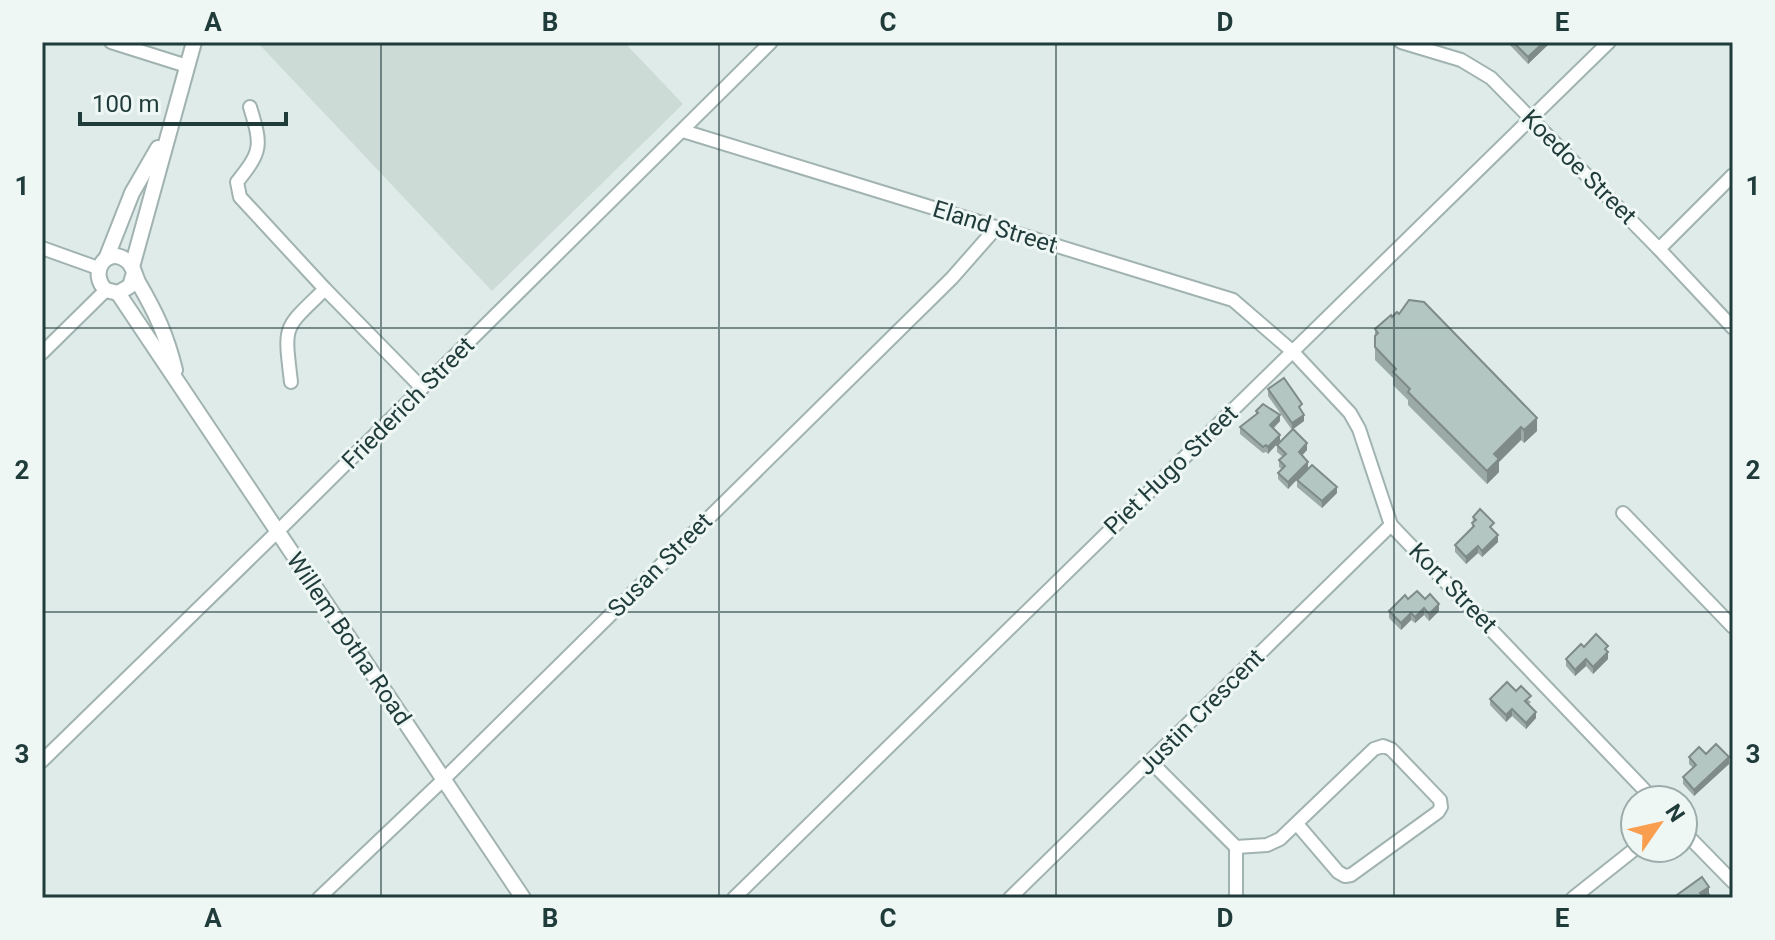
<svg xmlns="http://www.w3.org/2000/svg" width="1775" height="940" viewBox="0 0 1775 940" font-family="Roboto,sans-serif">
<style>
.built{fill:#cddbd7}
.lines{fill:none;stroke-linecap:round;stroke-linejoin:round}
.minor-casing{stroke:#a1b3b0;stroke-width:16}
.tertiary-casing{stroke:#a1b3b0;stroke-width:18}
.minor{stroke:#fff;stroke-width:12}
.tertiary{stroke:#fff;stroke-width:14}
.wall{fill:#9baaa7}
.shaded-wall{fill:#7e8b88}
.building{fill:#b4c6c2;stroke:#7e8b88;stroke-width:2}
.grid{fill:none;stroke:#1f3b3a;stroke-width:2;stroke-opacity:0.55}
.labels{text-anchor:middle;stroke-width:6;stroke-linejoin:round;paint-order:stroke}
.street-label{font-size:24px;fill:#1f3b3a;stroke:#eff7f5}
.neatline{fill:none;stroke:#1f3b3a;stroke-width:3}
.grid-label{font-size:26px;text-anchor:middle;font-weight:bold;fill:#1f3b3a}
</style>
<rect width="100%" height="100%" fill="#deebe8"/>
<polygon class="built" points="257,42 624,42 683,104 492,291"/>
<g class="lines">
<defs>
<g id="minor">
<polyline points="111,42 187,66"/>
<polyline points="1401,42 1461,60 1491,78 1659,249 1733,328"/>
<path d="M250,107C262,146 262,151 237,182L240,197L325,289L422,388"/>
<polyline points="683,131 1233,300 1292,351 1350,413 1359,429 1391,525 1654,800"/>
<polyline points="42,248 98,268"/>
<polyline points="1659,249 1733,175"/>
<polyline points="42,353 106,290"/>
<path d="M291,382C284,323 283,330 325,289"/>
<polyline points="1623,513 1733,627"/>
<polyline points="42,761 277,532 771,42"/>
<polyline points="1151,762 1236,847"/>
<polyline points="1683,831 1733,882"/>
<polyline points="1236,847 1267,845 1280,839 1374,749 1383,746 1391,749 1440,800 1441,807 1438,812 1351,875 1345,876 1338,872 1297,824"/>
<polyline points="1236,847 1236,898"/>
<polyline points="319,898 443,780 952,278 996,228"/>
<polyline points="734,898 1609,42"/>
<polyline points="1010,898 1391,525"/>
<polyline points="1573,898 1636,848"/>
</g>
<g id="tertiary">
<polyline points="106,259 132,193 158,148"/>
<polyline points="132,267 194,42"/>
<path d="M134,273L130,286L118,293L106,290C88,273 106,246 126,260C133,265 135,275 138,282C156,313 166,334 175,370"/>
<polyline points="118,293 523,898"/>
</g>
</defs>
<use href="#minor" class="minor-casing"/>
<use href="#tertiary" class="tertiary-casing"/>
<use href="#minor" class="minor"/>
<use href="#tertiary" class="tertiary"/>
</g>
<g class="wall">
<polygon points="1507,42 1551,42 1528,64"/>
<polygon points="1375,329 1537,431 1524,443 1521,440 1499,462 1499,472 1487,484 1408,405 1408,400 1393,385 1393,378 1375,360"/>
<polygon points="1268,389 1302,411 1304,421 1293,429 1307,450 1302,455 1308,468 1288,489 1278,479 1278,473 1282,469 1279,467 1279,460 1283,457 1277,452 1277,445 1292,430 1268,396"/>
<polygon points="1256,411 1280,421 1274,428 1268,454 1266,452 1263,453 1240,434 1240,427 1256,415"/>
<polygon points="1297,480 1337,493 1322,508 1297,487"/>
<polygon points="1473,517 1494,530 1493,530 1498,542 1482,557 1478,553 1466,564 1455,552 1455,545 1472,528"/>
<polygon points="1408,599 1425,599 1439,611 1429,621 1424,615 1415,623 1411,620 1401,630 1389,618 1389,611"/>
<polygon points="1584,647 1608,652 1608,659 1593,674 1586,666 1575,676 1566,666 1566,659"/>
<polygon points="1516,691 1531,702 1529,704 1536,718 1526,729 1512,716 1506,722 1490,705 1490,699"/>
<polygon points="1706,754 1729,764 1694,796 1683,784 1683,777 1693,768 1689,764 1689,757"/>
</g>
<g class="shaded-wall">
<polygon points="1544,42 1551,42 1528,64 1528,57"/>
<polygon points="1280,415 1280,421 1270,431 1270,425"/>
<polygon points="1304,415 1304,421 1292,430 1292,423"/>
<polygon points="1537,418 1537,431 1524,443 1524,430"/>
<polygon points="1521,427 1521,440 1499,462 1499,472 1487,484 1487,471 1494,454"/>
<polygon points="1280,435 1280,441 1268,454 1268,447"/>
<polygon points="1307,443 1307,450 1299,459 1299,452"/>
<polygon points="1308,462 1308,468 1288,489 1288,482"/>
<polygon points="1337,487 1337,493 1322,508 1322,501"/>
<polygon points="1498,535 1498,542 1482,557 1482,551"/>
<polygon points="1478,546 1478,553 1466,564 1466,557"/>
<polygon points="1439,604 1439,611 1429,621 1429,614"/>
<polygon points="1424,608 1424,615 1415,623 1415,617"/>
<polygon points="1411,613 1411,620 1401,630 1401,623"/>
<polygon points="1608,652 1608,659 1593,674 1593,667"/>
<polygon points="1586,659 1586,666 1575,676 1575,670"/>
<polygon points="1512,709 1512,716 1506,722 1506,715"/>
<polygon points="1536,712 1536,718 1526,729 1526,723"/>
<polygon points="1729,757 1729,764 1694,796 1694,790"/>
<polygon points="1709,887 1709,894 1702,898 1700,893"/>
</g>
<g class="building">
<polygon points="1513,42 1544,42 1528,57"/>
<polygon points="1409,300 1424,302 1537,418 1524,430 1521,427 1494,454 1499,459 1487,471 1408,392 1410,389 1393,372 1396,369 1375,347 1375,336 1378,333 1375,329 1391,315 1392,317 1397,312 1399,314"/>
<polygon points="1284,378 1302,404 1299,407 1304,415 1292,423 1268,389"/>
<polygon points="1263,404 1280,415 1270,425 1280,435 1268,447 1266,445 1263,447 1240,427 1258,413 1256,411"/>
<polygon points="1293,429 1307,443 1299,452 1308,462 1288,482 1278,473 1285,466 1279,460 1286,454 1277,445"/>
<polygon points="1312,465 1337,487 1322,501 1297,480"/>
<polygon points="1480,509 1494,523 1490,527 1498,535 1482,551 1478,546 1466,557 1455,545 1474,526 1472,523 1476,520 1473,517"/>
<polygon points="1417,591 1425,599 1430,594 1439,604 1429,614 1424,608 1415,617 1411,613 1401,623 1389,611 1405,595 1408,599"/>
<polygon points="1596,634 1608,646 1605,649 1608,652 1593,667 1586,659 1575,670 1566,659 1581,644 1584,647"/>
<polygon points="1507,682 1516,691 1521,686 1531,696 1525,701 1536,712 1526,723 1512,709 1506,715 1490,699"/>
<polygon points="1716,744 1729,757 1694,790 1683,777 1696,765 1689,757 1699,747 1706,754"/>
<polygon points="1702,877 1709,887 1700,893 1703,896 1708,893 1711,898 1679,898 1677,895"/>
</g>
<path class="grid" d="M381,42V898M719,42V898M1056,42V898M1394,42V898M42,328H1733M42,612H1733"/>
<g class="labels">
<g class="street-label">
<text transform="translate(1579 167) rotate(45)" y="8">Koedoe Street</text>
<text transform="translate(995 227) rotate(17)" y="8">Eland Street</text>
<text transform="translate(408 403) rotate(-45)" y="8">Friederich Street</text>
<text transform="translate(1171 470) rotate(-44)" y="8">Piet Hugo Street</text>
<text transform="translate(660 565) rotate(-45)" y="8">Susan Street</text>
<text transform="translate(1453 588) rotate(46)" y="8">Kort Street</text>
<text transform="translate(349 639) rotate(56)" y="8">Willem Botha Road</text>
<text transform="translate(1201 712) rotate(-45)" y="8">Justin Crescent</text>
</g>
</g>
<rect width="1775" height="940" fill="none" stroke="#eff7f5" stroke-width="88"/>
<g transform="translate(1659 824) rotate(56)"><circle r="38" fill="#eff7f5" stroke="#9cacaa" stroke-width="2"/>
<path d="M0-6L14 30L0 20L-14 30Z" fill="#f99d4e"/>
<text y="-12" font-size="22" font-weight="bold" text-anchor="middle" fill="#1f3b3a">N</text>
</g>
<path d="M80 112v12h206v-12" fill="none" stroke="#1f3b3a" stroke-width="4"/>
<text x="92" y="112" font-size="24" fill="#1f3b3a" stroke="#eff7f5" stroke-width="6" paint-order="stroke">100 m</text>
<rect x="44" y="44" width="1687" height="852" class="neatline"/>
<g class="grid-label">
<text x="213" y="31">A</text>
<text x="550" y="31">B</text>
<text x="888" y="31">C</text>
<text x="1225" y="31">D</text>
<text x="1562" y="31">E</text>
<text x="22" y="195">1</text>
<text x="1753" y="195">1</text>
<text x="22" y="479">2</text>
<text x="1753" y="479">2</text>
<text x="22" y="763">3</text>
<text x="1753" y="763">3</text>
<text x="213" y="927">A</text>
<text x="550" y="927">B</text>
<text x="888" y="927">C</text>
<text x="1225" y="927">D</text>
<text x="1562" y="927">E</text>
</g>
</svg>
